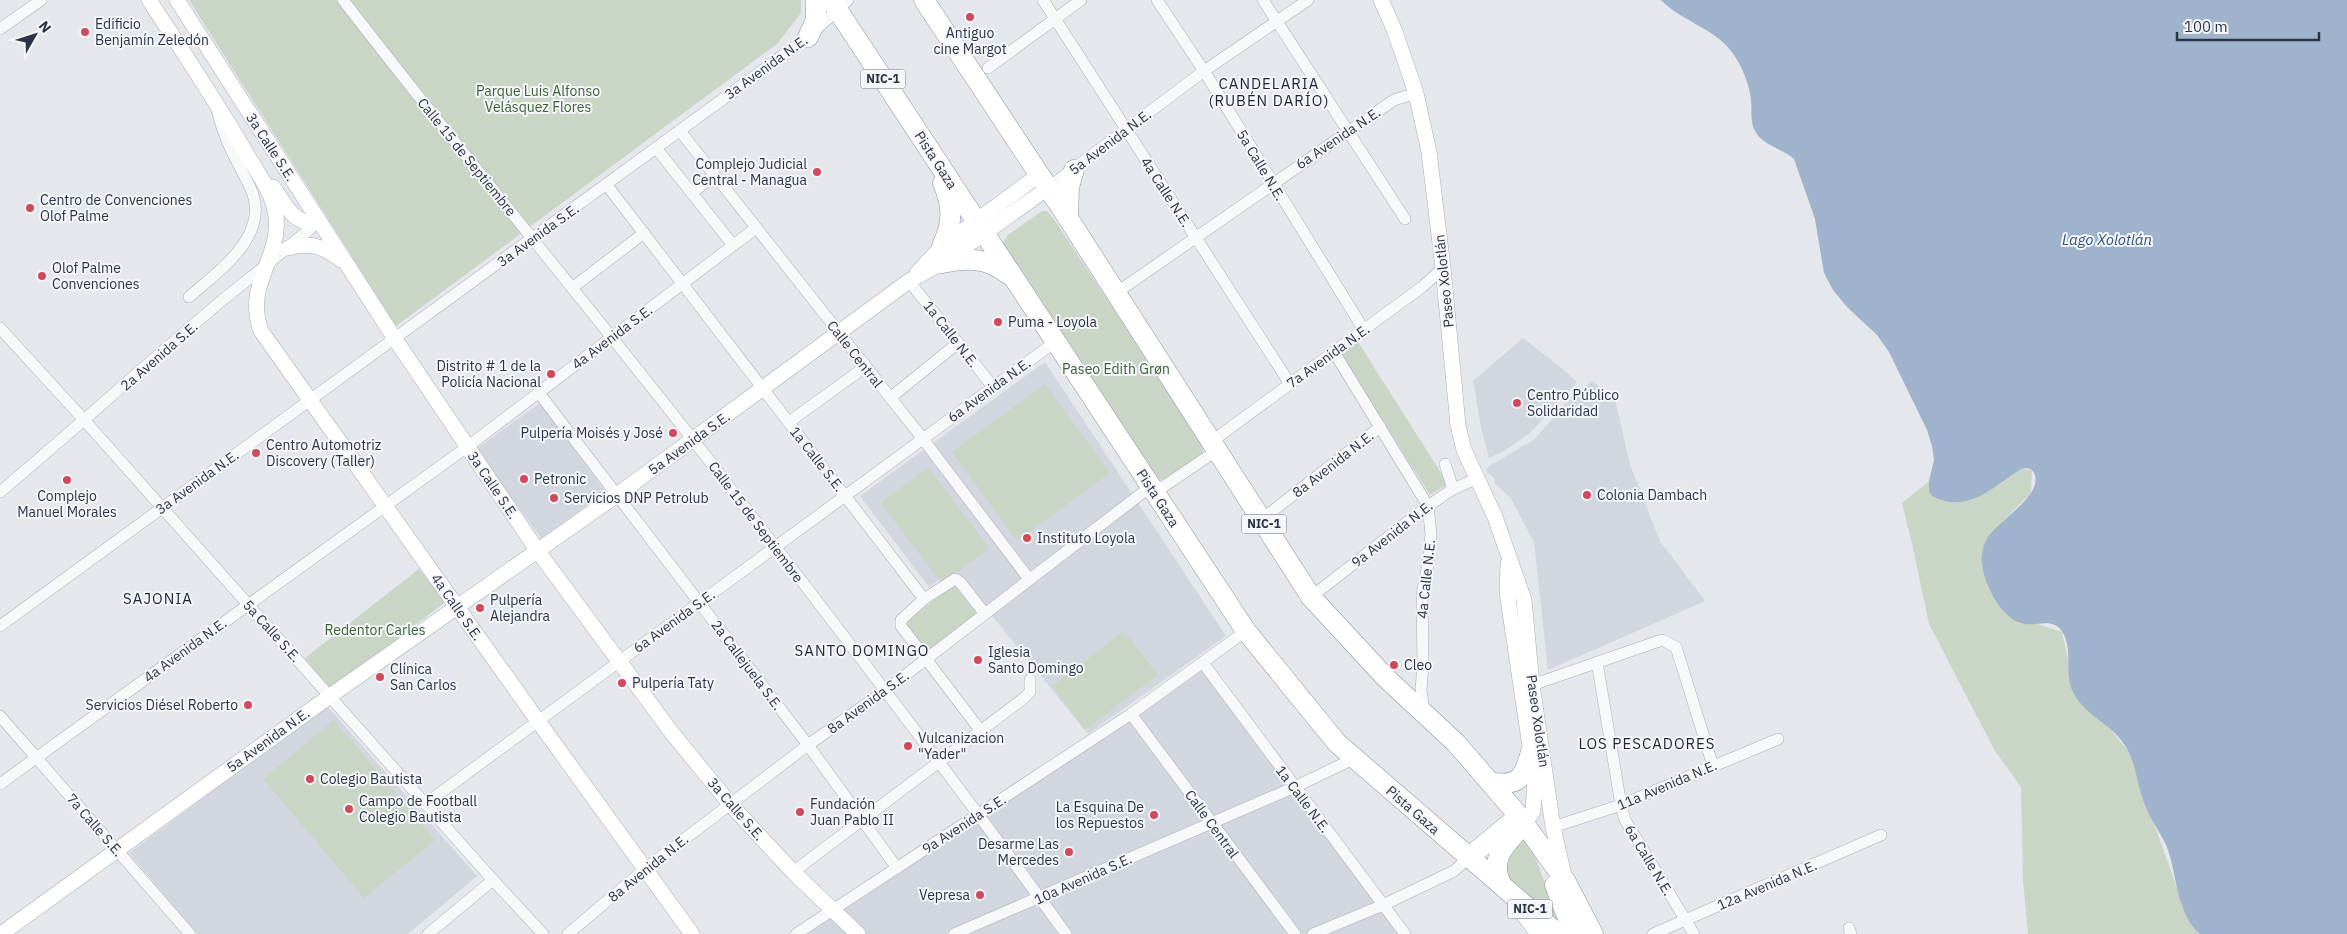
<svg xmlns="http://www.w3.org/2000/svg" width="2347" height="934" viewBox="0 0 2347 934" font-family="'IBM Plex Sans',sans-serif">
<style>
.built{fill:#d2d6de}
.green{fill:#c9d6c5}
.water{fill:#9fb4cc}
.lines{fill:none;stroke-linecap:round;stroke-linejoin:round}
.street-casing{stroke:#a9aeb7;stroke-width:12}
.secondary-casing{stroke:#a9aeb7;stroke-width:16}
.highway-casing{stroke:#8b94a3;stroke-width:21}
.street{stroke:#f7f8fa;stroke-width:11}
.secondary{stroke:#fff;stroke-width:15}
.highway{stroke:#fff;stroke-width:20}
.poi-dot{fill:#d1495b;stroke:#f4f6f9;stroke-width:2}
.labels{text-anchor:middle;stroke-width:4;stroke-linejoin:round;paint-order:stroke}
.shield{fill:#f4f6f9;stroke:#676e7b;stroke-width:1}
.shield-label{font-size:12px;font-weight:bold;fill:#2b3445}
.poi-label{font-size:14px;fill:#2b3445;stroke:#f4f6f9;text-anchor:start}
.street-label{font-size:14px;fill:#2b3445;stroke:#f4f6f9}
.park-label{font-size:14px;fill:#3f6138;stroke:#f4f6f9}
.neighbourhood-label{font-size:15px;letter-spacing:1px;fill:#1d2536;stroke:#f4f6f9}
.water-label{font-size:15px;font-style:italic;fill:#34527a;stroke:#f4f6f9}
</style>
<rect width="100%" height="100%" fill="#e4e7ec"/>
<g class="built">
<polygon points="1523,338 1564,370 1577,382 1530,433 1504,451 1489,458 1481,427 1473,381"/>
<polygon points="1045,362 1226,636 1088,734 954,569 929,587 860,496"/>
<polygon points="1592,381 1615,399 1630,465 1660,541 1705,601 1548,670 1534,542 1510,497 1495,484 1494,478 1486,471 1488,467 1535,439 1565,404"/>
<polygon points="540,403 606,492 541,538 476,449"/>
<polygon points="1203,663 1405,934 796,934"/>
<polygon points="327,706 477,876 408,934 198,934 129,853"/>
</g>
<g class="green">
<polygon points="189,0 801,0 801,13 777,44 396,326"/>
<polygon points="1042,211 1047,211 1053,218 1202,442 1203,454 1164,479 1159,480 1151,474 1002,245 1008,235"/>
<polygon points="1358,342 1448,484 1430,495 1340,353"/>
<polygon points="1045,384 1110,473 1017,541 952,452"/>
<polygon points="928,467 989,548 942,584 881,503"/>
<polygon points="2021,469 2032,470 2031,493 1999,525 2007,614 2062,632 2068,660 2107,725 2128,751 2177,888 2201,934 2028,934 2023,881 2021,787 1995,751 1929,624 1913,548 1902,503 1929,481 1932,496 1997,486"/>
<polygon points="419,569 445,602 331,691 305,658"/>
<polygon points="955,584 975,609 976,615 934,648 922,648 905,625 907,621"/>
<polygon points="1124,631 1158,675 1085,730 1052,686"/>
<polygon points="334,720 435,840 364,898 263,779"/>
<polygon points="1523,834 1528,838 1543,878 1570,932 1504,875 1508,865 1511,850"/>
</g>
<path class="water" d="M1661,0H2347V934H2200C2177,914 2177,877 2168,850C2163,836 2153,824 2147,810C2138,791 2137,768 2127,749C2115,725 2084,716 2073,692C2064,674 2073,650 2063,633C2054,617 2039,626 2025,624C2003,621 1987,589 1983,570C1980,558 1982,547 1988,537C1998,521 2045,494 2034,473C2031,467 2026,468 2021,469C1993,487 1967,515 1932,496L1929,491V481L1934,460L1932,446L1927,430L1889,352L1877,335L1847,307L1833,290L1824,273L1815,219L1794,159C1782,148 1763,146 1755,131C1750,122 1752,110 1751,101C1750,85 1741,64 1732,52C1714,28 1681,21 1661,0Z"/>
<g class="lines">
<defs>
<g id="street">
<path d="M343,0C458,149 578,293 694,441C820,604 945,767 1066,934"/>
<polyline points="1043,0 1290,384"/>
<polyline points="1157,0 1204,71 1364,330"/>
<polyline points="1263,0 1405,219"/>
<polyline points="0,29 41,0"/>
<polyline points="988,68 1081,0"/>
<polyline points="680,131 923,439 1029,579"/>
<polyline points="656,148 733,245"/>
<polyline points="606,184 924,599"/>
<polyline points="1048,188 1204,71 1308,0"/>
<polyline points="692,193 714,175"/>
<polyline points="909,281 993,387"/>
<polyline points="572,288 644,233"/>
<polyline points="1116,293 1394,100 1416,93"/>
<path d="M189,297C221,269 274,233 249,185C235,157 225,142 217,110"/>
<polyline points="0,328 85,421 493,880 543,934"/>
<polyline points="1334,352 1428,506 1431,534 1428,564 1422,595 1423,665 1421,690 1424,712"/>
<polyline points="539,393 808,745 897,868"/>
<polyline points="890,398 958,343"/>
<polyline points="789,422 865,367"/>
<polyline points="1211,442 1422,287 1443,268"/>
<polyline points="1445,464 1453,489"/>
<path d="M0,492C74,430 145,365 219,303C252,276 286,250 319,221"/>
<polyline points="1154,493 1216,451"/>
<polyline points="1261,520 1380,427"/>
<polyline points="1311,597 1428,506 1453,489 1478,478"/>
<polyline points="0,626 808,37 848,0"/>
<polyline points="1597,662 1621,805 1625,820 1694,934"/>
<polyline points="1203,663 1405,934"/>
<polyline points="1532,685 1662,640 1676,647 1713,766"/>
<polyline points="1131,714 1295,934"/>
<polyline points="0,716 190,934"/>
<polyline points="980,730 901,626 901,620 924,599 955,579 960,582 985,614"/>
<polyline points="0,784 467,447 756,228"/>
<polyline points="425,804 1055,342"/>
<polyline points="1553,827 1621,805 1778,739"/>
<polyline points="793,872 1024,698 1030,692 1030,680"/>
<polyline points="1849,928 1851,934"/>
<polyline points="428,934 493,880"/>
<polyline points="568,934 645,869 808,745 886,690 1150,487"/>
<polyline points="796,934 1131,714 1246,631"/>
<polyline points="954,934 1297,786 1353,759"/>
<polyline points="1313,934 1383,905 1454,871 1468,858"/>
<polyline points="1653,934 1881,835"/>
</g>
<g id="secondary">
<path d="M149,0C183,52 218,104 249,158C260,176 273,194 276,216C281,259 244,284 261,331L538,721L692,934"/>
<polyline points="177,0 395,339 537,550 672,733 730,804 793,872 858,934"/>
<polyline points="1381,0 1394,29 1416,93 1429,152 1443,268 1458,425 1464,450 1495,517 1524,600 1532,685 1553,827 1564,876"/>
<path d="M273,187C284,203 296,229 319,221"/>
<path d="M288,248C310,242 324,246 341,260"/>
<polyline points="917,273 942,246 1039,175"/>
<polyline points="1508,564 1507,592 1535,780 1533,811 1525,823"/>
<polyline points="1518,907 1538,934"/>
<polyline points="1,934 330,696 617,495 909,281 942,263 1048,188"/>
</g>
<g id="highway">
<polyline points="831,0 1246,631 1337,743 1558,934"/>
<polyline points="924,0 1068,218 1311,597 1386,678 1456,743 1519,816 1566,882 1593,934"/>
<polyline points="808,37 816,20 816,0"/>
<polyline points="1068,218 1069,187 1074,170"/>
<path d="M942,246C953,223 953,207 943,183"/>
<path d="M942,263C967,258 987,257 1008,274"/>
<path d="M1492,783C1520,786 1524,777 1531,752"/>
<polyline points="1468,858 1518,817"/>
<path d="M1501,884C1488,857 1508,842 1525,823"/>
<polyline points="1555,885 1574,934"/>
</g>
</defs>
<use href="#street" class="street-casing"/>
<use href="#secondary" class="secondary-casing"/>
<use href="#highway" class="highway-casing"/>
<use href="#street" class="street"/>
<use href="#secondary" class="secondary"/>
<use href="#highway" class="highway"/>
</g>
<g class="poi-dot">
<circle cx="970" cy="17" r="5"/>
<circle cx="85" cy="32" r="5"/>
<circle cx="817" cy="172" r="5"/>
<circle cx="30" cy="208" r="5"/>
<circle cx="42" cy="276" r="5"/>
<circle cx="998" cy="322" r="5"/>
<circle cx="551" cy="374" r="5"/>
<circle cx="1517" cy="403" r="5"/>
<circle cx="673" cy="433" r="5"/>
<circle cx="256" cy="453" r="5"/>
<circle cx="524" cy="479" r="5"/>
<circle cx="67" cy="480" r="5"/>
<circle cx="1587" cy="495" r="5"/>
<circle cx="554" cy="498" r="5"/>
<circle cx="1027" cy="538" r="5"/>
<circle cx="480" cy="608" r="5"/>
<circle cx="978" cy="660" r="5"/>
<circle cx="1394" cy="665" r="5"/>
<circle cx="380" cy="677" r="5"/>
<circle cx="622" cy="683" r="5"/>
<circle cx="248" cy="705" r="5"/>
<circle cx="908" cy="746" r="5"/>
<circle cx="310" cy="779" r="5"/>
<circle cx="349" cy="809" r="5"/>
<circle cx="800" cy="812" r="5"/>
<circle cx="1154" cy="815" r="5"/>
<circle cx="1069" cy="852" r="5"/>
<circle cx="980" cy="895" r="5"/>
</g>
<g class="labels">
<g class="shield">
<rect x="860.5" y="69.5" width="45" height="19" rx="4"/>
<rect x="1241.5" y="514.5" width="45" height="19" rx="4"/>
<rect x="1507.5" y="899.5" width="45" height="19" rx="4"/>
</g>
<g class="shield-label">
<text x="883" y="83">NIC-1</text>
<text x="1264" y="528">NIC-1</text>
<text x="1530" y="913">NIC-1</text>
</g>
<g class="poi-label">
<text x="95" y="29">Edificio<tspan x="95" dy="16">Benjamín Zeledón</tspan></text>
<text x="970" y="38" text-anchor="middle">Antiguo<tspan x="970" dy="16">cine Margot</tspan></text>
<text x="807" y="169" text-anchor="end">Complejo Judicial<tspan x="807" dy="16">Central - Managua</tspan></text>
<text x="40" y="205">Centro de Convenciones<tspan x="40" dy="16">Olof Palme</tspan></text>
<text x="52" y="273">Olof Palme<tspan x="52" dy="16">Convenciones</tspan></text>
<text x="1008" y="327">Puma - Loyola</text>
<text x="541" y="371" text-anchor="end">Distrito # 1 de la<tspan x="541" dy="16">Policía Nacional</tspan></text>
<text x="1527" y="400">Centro Público<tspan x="1527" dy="16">Solidaridad</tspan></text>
<text x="663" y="438" text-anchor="end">Pulpería Moisés y José</text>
<text x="266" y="450">Centro Automotriz<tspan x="266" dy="16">Discovery (Taller)</tspan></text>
<text x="534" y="484">Petronic</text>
<text x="1597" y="500">Colonia Dambach</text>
<text x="67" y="501" text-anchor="middle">Complejo<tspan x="67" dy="16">Manuel Morales</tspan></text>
<text x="564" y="503">Servicios DNP Petrolub</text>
<text x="1037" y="543">Instituto Loyola</text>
<text x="490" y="605">Pulpería<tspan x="490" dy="16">Alejandra</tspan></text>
<text x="988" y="657">Iglesia<tspan x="988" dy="16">Santo Domingo</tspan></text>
<text x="1404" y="670">Cleo</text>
<text x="390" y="674">Clínica<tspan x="390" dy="16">San Carlos</tspan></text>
<text x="632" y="688">Pulpería Taty</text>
<text x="238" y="710" text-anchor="end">Servicios Diésel Roberto</text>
<text x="918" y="743">Vulcanizacion<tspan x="918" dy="16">"Yader"</tspan></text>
<text x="320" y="784">Colegio Bautista</text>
<text x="359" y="806">Campo de Football<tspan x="359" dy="16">Colegio Bautista</tspan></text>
<text x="810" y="809">Fundación<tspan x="810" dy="16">Juan Pablo II</tspan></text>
<text x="1144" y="812" text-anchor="end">La Esquina De<tspan x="1144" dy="16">los Repuestos</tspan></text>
<text x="1059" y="849" text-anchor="end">Desarme Las<tspan x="1059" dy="16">Mercedes</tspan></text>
<text x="970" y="900" text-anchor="end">Vepresa</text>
</g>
<g class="street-label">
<text transform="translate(766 67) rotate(-36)" y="5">3a Avenida N.E.</text>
<text transform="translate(1338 138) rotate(-34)" y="5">6a Avenida N.E.</text>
<text transform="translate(1110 142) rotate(-37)" y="5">5a Avenida N.E.</text>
<text transform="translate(271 147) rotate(57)" y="5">3a Calle S.E.</text>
<text transform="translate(467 157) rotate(51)" y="5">Calle 15 de Septiembre</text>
<text transform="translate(936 160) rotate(57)" y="5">Pista Gaza</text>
<text transform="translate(1261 165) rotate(59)" y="5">5a Calle N.E.</text>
<text transform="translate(1166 192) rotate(57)" y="5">4a Calle N.E.</text>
<text transform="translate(538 235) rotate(-36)" y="5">3a Avenida S.E.</text>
<text transform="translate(1444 281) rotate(-96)" y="5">Paseo Xolotlán</text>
<text transform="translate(951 334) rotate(52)" y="5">1a Calle N.E.</text>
<text transform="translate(612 337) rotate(-37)" y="5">4a Avenida S.E.</text>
<text transform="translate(855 354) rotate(52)" y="5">Calle Central</text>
<text transform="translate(159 356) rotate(-41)" y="5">2a Avenida S.E.</text>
<text transform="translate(1328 356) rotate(-36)" y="5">7a Avenida N.E.</text>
<text transform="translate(989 390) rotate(-36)" y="5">6a Avenida N.E.</text>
<text transform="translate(689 443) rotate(-36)" y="5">5a Avenida S.E.</text>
<text transform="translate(817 459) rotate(52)" y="5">1a Calle S.E.</text>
<text transform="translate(1333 464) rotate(-38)" y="5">8a Avenida N.E.</text>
<text transform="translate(197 482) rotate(-36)" y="5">3a Avenida N.E.</text>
<text transform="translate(493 485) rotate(56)" y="5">3a Calle S.E.</text>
<text transform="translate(1158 498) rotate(57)" y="5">Pista Gaza</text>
<text transform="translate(756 522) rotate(53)" y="5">Calle 15 de Septiembre</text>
<text transform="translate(1392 534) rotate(-38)" y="5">9a Avenida N.E.</text>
<text transform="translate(1426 579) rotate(-84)" y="5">4a Calle N.E.</text>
<text transform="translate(457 607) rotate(55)" y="5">4a Calle S.E.</text>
<text transform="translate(674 621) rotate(-36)" y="5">6a Avenida S.E.</text>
<text transform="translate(272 631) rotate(48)" y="5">5a Calle S.E.</text>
<text transform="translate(185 650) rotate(-36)" y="5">4a Avenida N.E.</text>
<text transform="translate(747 665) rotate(53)" y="5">2a Callejuela S.E.</text>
<text transform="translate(868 702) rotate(-36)" y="5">8a Avenida S.E.</text>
<text transform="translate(1538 721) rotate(82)" y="5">Paseo Xolotlán</text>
<text transform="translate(268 740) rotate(-36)" y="5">5a Avenida N.E.</text>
<text transform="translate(1667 785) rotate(-23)" y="5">11a Avenida N.E.</text>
<text transform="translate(1303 799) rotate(53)" y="5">1a Calle N.E.</text>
<text transform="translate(736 809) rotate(49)" y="5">3a Calle S.E.</text>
<text transform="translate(1413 810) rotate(41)" y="5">Pista Gaza</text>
<text transform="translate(964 824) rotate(-33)" y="5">9a Avenida S.E.</text>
<text transform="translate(1212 824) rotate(54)" y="5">Calle Central</text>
<text transform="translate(95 825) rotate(49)" y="5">7a Calle S.E.</text>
<text transform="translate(1649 860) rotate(59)" y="5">6a Calle N.E.</text>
<text transform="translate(648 868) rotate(-39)" y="5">8a Avenida N.E.</text>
<text transform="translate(1083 879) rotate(-24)" y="5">10a Avenida S.E.</text>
<text transform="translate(1767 885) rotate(-23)" y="5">12a Avenida N.E.</text>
</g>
<g class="park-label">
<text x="538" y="96">Parque Luis Alfonso<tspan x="538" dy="16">Velásquez Flores</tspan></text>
<text x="1116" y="374">Paseo Edith Grøn</text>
<text x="375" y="635">Redentor Carles</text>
</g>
<g class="neighbourhood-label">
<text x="1269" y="89">CANDELARIA<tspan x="1269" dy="17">(RUBÉN DARÍO)</tspan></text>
<text x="158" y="604">SAJONIA</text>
<text x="862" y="656">SANTO DOMINGO</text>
<text x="1647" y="749">LOS PESCADORES</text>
</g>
<g class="water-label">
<text x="2107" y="245">Lago Xolotlán</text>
</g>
</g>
<g transform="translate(35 35) rotate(51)" stroke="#f4f6f9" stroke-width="4" paint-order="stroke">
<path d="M0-4L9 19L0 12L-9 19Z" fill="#2b3445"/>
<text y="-8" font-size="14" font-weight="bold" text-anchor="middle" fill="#2b3445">N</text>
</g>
<path d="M2177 32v8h142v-8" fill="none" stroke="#2b3445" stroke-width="2.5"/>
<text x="2184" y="32" font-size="15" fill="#2b3445" stroke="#f4f6f9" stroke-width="4" paint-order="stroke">100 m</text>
</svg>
